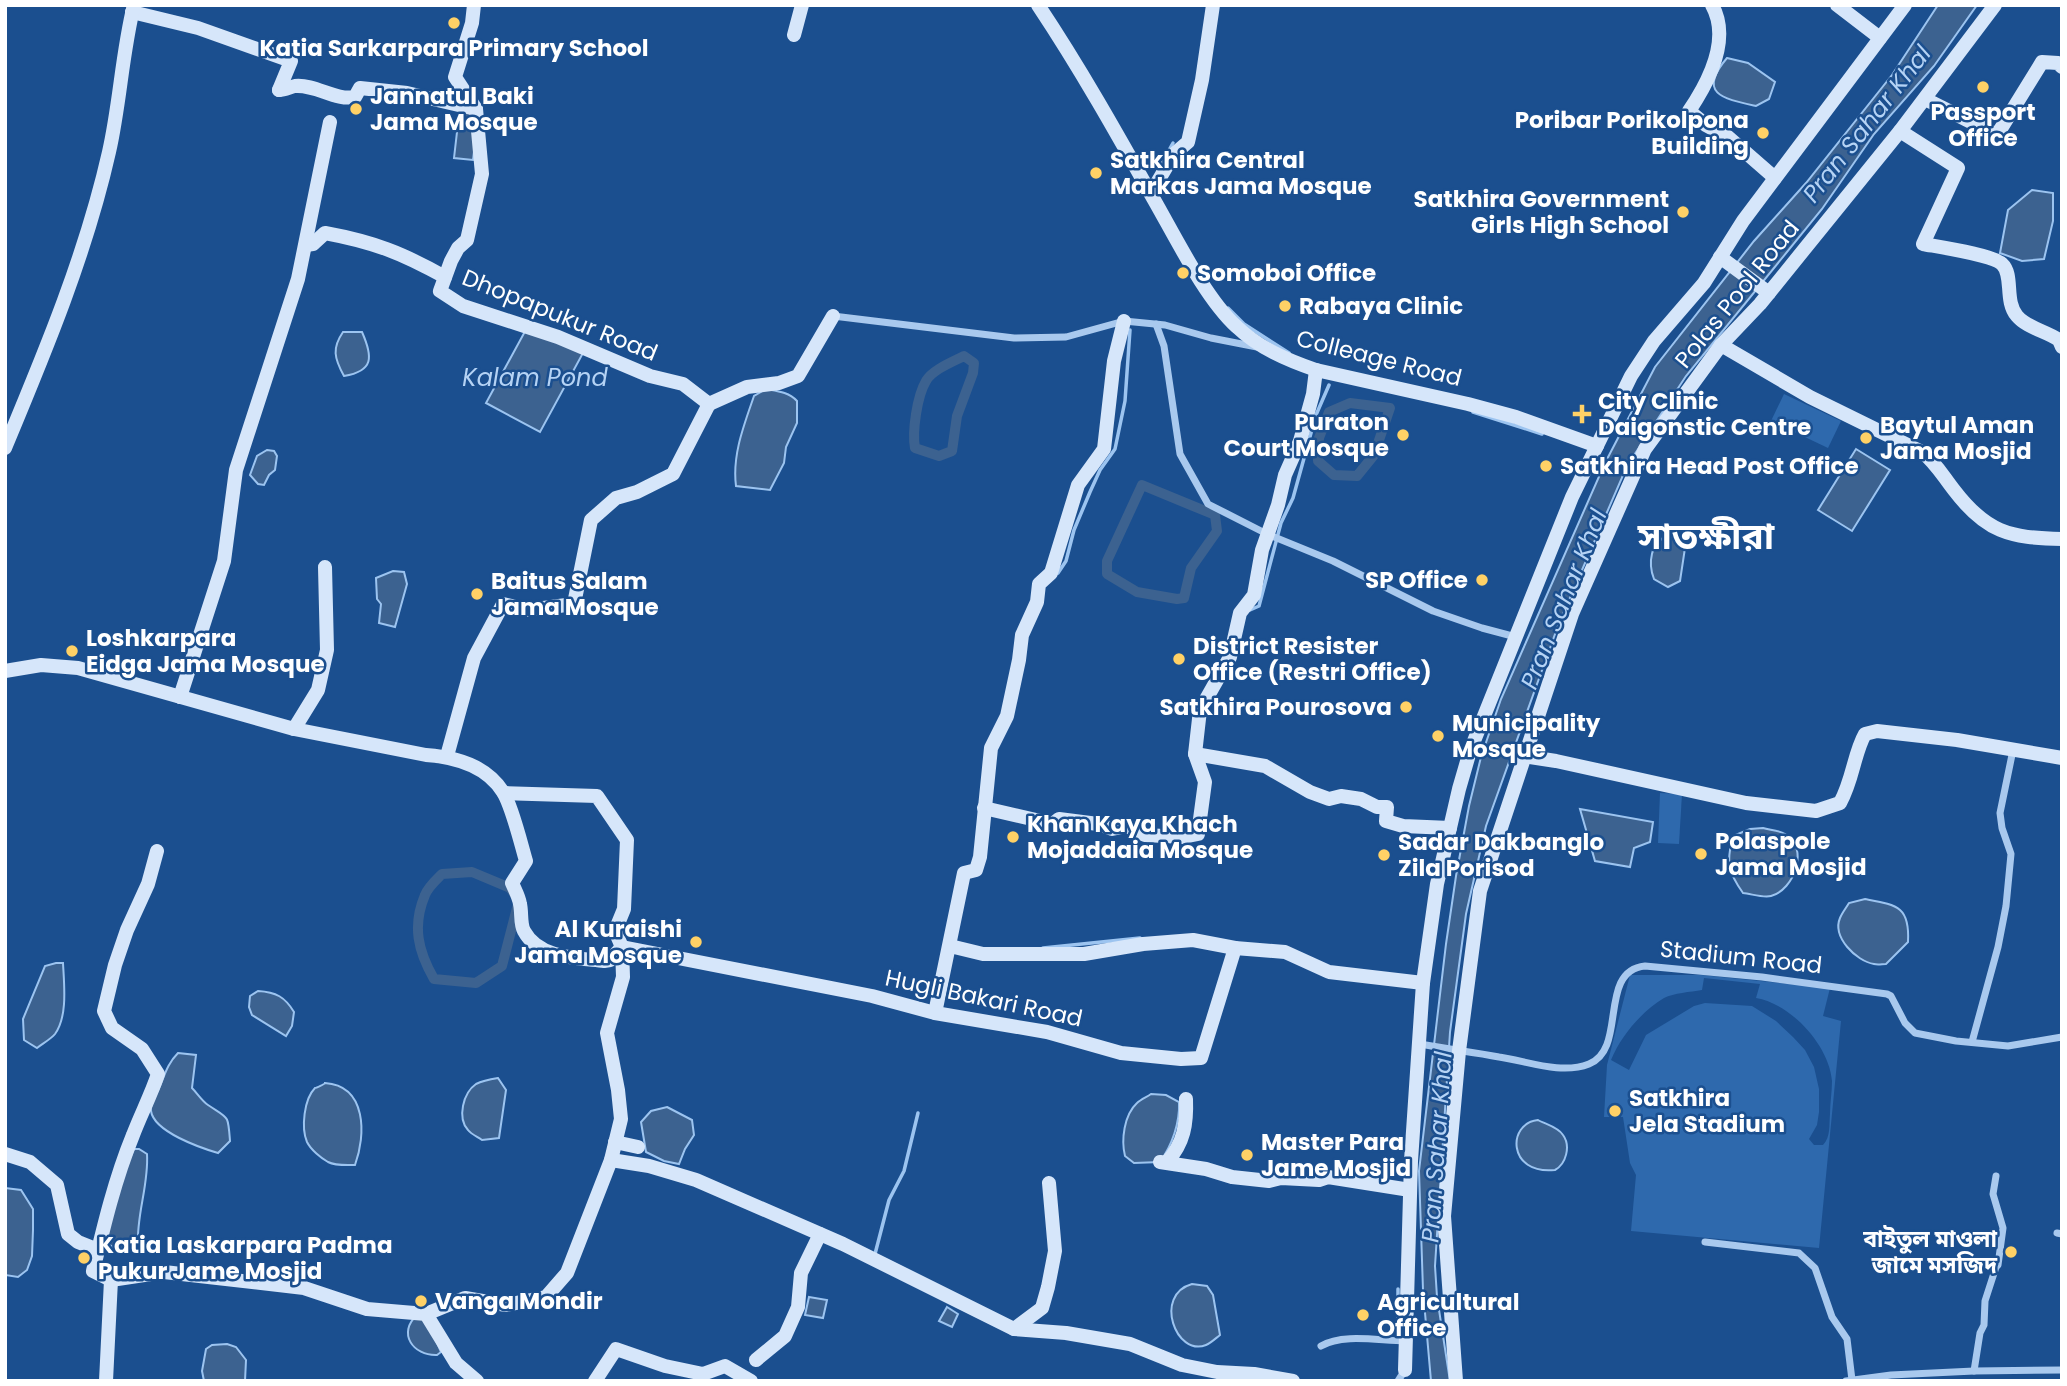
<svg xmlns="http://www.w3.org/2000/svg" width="2067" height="1386" viewBox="0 0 2067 1386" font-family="Poppins,'Noto Sans Bengali',sans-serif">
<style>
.green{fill:#2e69ad;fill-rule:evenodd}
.water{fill:#3c6290;stroke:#9cc4f0;stroke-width:2}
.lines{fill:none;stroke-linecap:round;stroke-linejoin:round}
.stream{stroke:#9cc4f0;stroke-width:3.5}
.canal{stroke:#3c6290;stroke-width:10}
.street{stroke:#a9c9ee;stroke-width:7}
.secondary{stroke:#d6e6fa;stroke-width:14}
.poi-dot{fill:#ffd166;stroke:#1b4f8f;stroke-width:2.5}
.labels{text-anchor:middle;stroke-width:5;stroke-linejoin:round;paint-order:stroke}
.poi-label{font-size:23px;font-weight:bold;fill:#fff;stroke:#1b4f8f;text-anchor:start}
.street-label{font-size:23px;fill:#fff;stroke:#1b4f8f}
.water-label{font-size:24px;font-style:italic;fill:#b5d3f5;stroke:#1b4f8f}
.town-label{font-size:37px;font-weight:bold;fill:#fff;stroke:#1b4f8f}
</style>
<rect width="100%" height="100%" fill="#1b4f8f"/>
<g class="green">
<polygon points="1784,394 1841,421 1828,448 1771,421"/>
<polygon points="1660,793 1682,794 1679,844 1658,843"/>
<path d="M1630,975H1701L1830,988L1823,1016L1841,1021L1819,1248L1631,1231L1636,1175L1630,1163L1623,1117H1604L1607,1065ZM1704,978L1760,984L1756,998C1791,1004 1829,1045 1832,1081C1832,1092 1830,1103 1830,1114C1829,1124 1831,1137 1823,1145H1814L1809,1139L1817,1125L1819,1112V1089L1814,1067L1805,1050L1793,1037L1776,1021L1752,1006L1705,1003L1694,1006L1646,1035L1629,1070L1611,1060C1621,1036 1641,1012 1664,998C1674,993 1690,992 1702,990Z"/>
</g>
<g class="water">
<polygon points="1938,5 1977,5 1934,66 1874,134 1822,209 1686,376 1627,466 1559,623 1486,826 1466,914 1450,1032 1435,1266 1437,1297 1450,1381 1431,1381 1423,1290 1419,1171 1446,944 1456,876 1469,806 1481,757 1501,699 1605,463 1655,367 1754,241 1806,183 1892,75"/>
<path d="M1727,58L1748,63L1775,82L1769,99L1756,106C1724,99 1696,94 1727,58Z"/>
<polygon points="460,106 479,109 473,160 454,158"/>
<polygon points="2032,190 2053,193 2053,221 2044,259 2022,261 2000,253 2008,210"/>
<polygon points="529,324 583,353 540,432 486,403"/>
<path d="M343,332H362C373,357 374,371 344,376C334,358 332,348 343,332Z"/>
<path d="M766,389C777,391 789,392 797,401V423L786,447L784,463L770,490L736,486C732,455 744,425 754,396Z"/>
<polygon points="1856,449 1890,470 1852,531 1818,510"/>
<polygon points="267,450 274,451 277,456 275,470 269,475 264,485 258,484 250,475 257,456"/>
<path d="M1668,536L1683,540L1685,548L1680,581L1668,587L1654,579C1648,564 1650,541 1668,536Z"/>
<polygon points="393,571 404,572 407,584 395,627 379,623 381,604 377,599 376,578"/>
<polygon points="1580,809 1653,822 1650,842 1634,848 1630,867 1595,861"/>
<path d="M1763,828C1769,830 1779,830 1785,834C1810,848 1794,890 1771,896C1763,898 1752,894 1743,893C1728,872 1726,862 1733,836L1750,829Z"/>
<path d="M1865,899C1897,905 1910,906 1908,942L1886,964C1882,964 1878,965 1874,964C1856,961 1832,937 1840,918C1842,913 1846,908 1849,903Z"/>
<path d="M56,963H63C64,984 68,1016 55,1034C51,1039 42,1044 37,1048L24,1040L23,1019L45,966Z"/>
<path d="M258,991C276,992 285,997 294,1012L292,1026L286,1036L252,1015L249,1007L250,996Z"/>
<path d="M178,1053L196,1055L192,1088C197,1093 202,1101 208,1105C229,1119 228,1114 230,1141L218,1153C201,1148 154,1132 151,1111C150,1101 157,1095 160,1086C165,1074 168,1063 178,1053Z"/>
<path d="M498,1078L506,1090L499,1138L482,1140C478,1137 471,1134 468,1130C457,1118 463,1093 476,1084C482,1081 492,1079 498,1078Z"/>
<path d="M325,1083C367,1086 366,1135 355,1165C346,1165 336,1166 328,1162C321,1158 311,1150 307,1142C301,1128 304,1099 315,1088C316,1088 325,1084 325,1083Z"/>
<path d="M1151,1094L1166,1095L1179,1102C1180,1123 1172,1145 1160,1162L1134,1163L1125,1156C1121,1140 1124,1115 1137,1103C1141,1099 1147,1097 1151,1094Z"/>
<polygon points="667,1107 692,1120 694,1135 685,1149 679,1164 664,1161 646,1152 641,1122 651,1111"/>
<path d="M1538,1120C1545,1124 1558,1127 1563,1135C1571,1146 1566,1164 1555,1170C1507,1175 1507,1123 1538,1120Z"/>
<path d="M134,1149H139L147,1154C149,1185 136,1215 138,1246C130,1248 113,1252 107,1242C97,1225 126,1168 134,1149Z"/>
<polygon points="5,1188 21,1190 33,1209 33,1230 32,1256 27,1270 18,1277 5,1275"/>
<path d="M1192,1284L1207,1286L1213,1295L1220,1335C1216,1338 1211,1343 1206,1345C1176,1357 1153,1295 1192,1284Z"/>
<polygon points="809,1297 827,1300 823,1318 805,1315"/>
<polygon points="947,1307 958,1314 952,1327 939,1321"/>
<path d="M425,1314L441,1352L437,1355C413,1356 397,1333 417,1315Z"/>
<polygon points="227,1344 236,1347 246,1360 245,1381 204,1381 202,1371 206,1349 212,1345"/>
</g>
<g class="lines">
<g class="stream">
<polyline points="1168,152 1173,143"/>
<polyline points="1228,308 1244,324 1289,353"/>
<polyline points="1473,412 1542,434"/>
<polyline points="1058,573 1066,561 1074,530 1090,492 1100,470 1115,449 1125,401 1130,330"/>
<polyline points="1250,610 1259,606 1281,523 1293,498 1316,415 1329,385"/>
<polyline points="1043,948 1140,938"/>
<polyline points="875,1254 889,1200 904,1171 918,1113"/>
<polyline points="1398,1295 1398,1334 1398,1289"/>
</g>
<g class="canal">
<path d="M964,356L974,363L973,373L957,416L952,451L939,456L915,448C912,432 917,396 926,381C932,370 952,362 964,356Z"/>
<polygon points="1350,403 1390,408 1374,455 1357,476 1334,475 1318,461 1319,438 1329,412"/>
<polygon points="1142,485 1215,515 1217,531 1191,568 1184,598 1177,599 1137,592 1107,574 1107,561"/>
<path d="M472,872L510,888L519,900L502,966L476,983L434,979C418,951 412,926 425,895C428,887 436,880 442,874Z"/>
</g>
<g class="street">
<polyline points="833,316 1014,338 1066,337 1124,321 1165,325 1211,338 1257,347"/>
<polyline points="1156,324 1164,346 1180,454 1208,504 1267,534 1333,561 1433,611 1482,628 1516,637"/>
<polyline points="1972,1042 1998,947 2006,906 2011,854 2002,828 2000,813 2013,750"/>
<path d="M1420,1044C1446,1049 1473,1052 1499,1057C1527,1061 1561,1075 1589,1064C1628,1049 1597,971 1645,966L1762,977L1887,994L1891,996L1905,1023L1915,1033L1956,1041L2008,1046L2062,1037"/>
<polyline points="2057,1233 2062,1234"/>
<polyline points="1705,1242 1799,1253 1815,1268 1832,1317 1847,1339 1852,1380"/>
<path d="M1321,1346C1343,1333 1380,1341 1405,1341"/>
<polyline points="1974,1371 1980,1333 1984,1325 1985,1301 1996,1267 1998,1265 2003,1228 1993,1194 1996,1176"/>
<polyline points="1398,1381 1405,1370"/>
<polyline points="1846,1381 1891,1375 1974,1371 2062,1370"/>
</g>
<g class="secondary">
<polyline points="474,5 472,23 455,77 476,109 482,174 467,240 458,248 451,261 440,291 463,306 558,337 650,376 683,384 709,404 747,387 779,383 798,376 833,316"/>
<path d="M1038,5C1080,68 1116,132 1153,198C1175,236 1205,298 1237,327C1259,348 1287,360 1316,370L1468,404L1516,417L1597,446"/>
<path d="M1712,5C1731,39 1708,83 1689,111L1706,125L1728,137L1775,178"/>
<polyline points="1837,5 1880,38"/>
<polyline points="132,12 198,28 291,61 279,90"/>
<polyline points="794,35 802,5"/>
<path d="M279,90C285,90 290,87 295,86C316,84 335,101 355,97L360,88L407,93L476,109"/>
<polyline points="1925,99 1997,135 2042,62 2058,63 2062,67"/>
<path d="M1900,131L1958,168L1923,244C1939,247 1993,255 2002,264C2014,275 2004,301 2017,316C2027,328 2046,331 2059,340L2062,347"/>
<polyline points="1151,193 1174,154 1188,142 1202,80 1213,5"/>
<path d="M306,245L313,244L325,233C374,242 402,253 445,277"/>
<polyline points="1720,257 1769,293"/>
<path d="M1721,345L1810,397L1922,452C1936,463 1943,476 1954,490C1986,532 2009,538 2062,539"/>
<path d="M5,448C45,352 86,254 109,152C120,104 122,53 134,5"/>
<path d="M5,671L41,665L78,668L294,729L426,755C456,757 486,765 503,792C512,806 521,844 526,861L512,883C515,890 519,897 520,904C522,912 520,924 524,931C539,959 578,958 604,961L610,960L622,947"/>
<polyline points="180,697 224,561 236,470 298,279 330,122"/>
<polyline points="294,729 318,690 327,650 325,567"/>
<polyline points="1195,754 1265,766 1310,792 1329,799 1341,796 1361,799 1377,807 1387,807 1386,821 1403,826 1450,828"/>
<polyline points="447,756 474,658 503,604 528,610 574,604 591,520 616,498 637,492 673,474 709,404"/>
<path d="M1523,756L1556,761L1746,803L1816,811L1840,803C1853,780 1854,753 1865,734L1877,731L1957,740L2062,758"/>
<polyline points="984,808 1049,823 1054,823 1059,819 1098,824 1112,829 1127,826 1145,835 1183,837 1198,834 1205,782 1195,754 1200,710 1230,657 1240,613 1254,595 1262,550 1278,505 1285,475 1300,441 1313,394 1316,370"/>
<path d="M157,851L148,884L127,930L115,965L104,1011L112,1028L142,1049L158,1074C151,1095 141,1114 133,1135C115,1179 104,1225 93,1271L111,1280L164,1272L304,1288L367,1309L426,1314L456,1363L477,1381"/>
<polyline points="950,946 983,954 1084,954 1143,944 1193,940 1235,948"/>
<polyline points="622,947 872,996 935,1013 1047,1032 1121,1053 1181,1059 1201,1058 1235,948 1285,952 1329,972 1423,983"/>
<polyline points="935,1013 964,873 976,870 980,857 991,748 1007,716 1019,660 1022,635 1037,602 1039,584 1051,573 1078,485 1104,449 1114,361 1124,321"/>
<polyline points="615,1142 638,1147"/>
<polyline points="5,1154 30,1162 57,1185 68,1234 78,1242 98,1250"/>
<polyline points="611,1160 649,1166 696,1180 843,1244 1014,1329 1066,1333 1130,1344 1182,1365 1217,1372 1254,1374 1293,1381"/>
<polyline points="1160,1162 1206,1169 1232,1177 1269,1181 1281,1178 1319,1180 1328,1177 1410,1190"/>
<path d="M1167,1162C1184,1143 1187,1124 1186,1099"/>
<polyline points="426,1314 465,1298 506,1305 546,1297 567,1273 611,1160 621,1119 618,1090 607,1033 623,977 622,947 615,931 624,909 627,840 597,796 504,793"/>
<polyline points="1014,1329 1042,1308 1048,1287 1055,1251 1049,1183"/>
<polyline points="756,1360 785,1336 798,1307 801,1273 820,1234"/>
<polyline points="1405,1370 1411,1161 1423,983 1437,884 1459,789 1470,751 1572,497 1631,376 1654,341 1704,283 1743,221 1905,5"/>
<polyline points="106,1381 111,1280"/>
<polyline points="595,1381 616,1349 665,1366 703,1374 725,1366 751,1381"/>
<polyline points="1456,1381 1444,1216 1459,1051 1480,891 1572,614 1645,449 1721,345 1760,304 1900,131 1995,5"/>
</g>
</g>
<g class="poi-dot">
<circle cx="454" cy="23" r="7"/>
<circle cx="1983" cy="87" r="7"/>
<circle cx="356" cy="109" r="7"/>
<circle cx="1763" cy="133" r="7"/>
<circle cx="1096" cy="173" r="7"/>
<circle cx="1683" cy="212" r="7"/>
<circle cx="1183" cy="273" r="7"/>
<circle cx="1285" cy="306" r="7"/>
<path d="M1578.5 403.5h7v7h7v7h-7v7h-7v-7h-7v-7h7z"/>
<circle cx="1403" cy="435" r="7"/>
<circle cx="1866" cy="438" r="7"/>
<circle cx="1546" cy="466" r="7"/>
<circle cx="1482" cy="580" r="7"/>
<circle cx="477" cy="594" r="7"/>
<circle cx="72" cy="651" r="7"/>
<circle cx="1179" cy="659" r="7"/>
<circle cx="1406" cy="707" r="7"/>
<circle cx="1438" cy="736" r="7"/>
<circle cx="1013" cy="837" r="7"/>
<circle cx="1701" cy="854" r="7"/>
<circle cx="1384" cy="855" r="7"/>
<circle cx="696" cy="942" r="7"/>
<circle cx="1615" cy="1111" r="7"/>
<circle cx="1247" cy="1155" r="7"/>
<circle cx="2011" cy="1252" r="7"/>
<circle cx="84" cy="1258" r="7"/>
<circle cx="421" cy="1301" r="7"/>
<circle cx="1363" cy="1315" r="7"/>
</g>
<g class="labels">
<g class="poi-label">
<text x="454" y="56" text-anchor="middle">Katia Sarkarpara Primary School</text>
<text x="370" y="104">Jannatul Baki<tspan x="370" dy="26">Jama Mosque</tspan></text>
<text x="1983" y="120" text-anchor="middle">Passport<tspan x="1983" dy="26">Office</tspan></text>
<text x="1749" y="128" text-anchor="end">Poribar Porikolpona<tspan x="1749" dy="26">Building</tspan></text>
<text x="1110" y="168">Satkhira Central<tspan x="1110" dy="26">Markas Jama Mosque</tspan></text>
<text x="1669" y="207" text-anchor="end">Satkhira Government<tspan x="1669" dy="26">Girls High School</tspan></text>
<text x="1197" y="281">Somoboi Office</text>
<text x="1299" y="314">Rabaya Clinic</text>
<text x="1598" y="409">City Clinic<tspan x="1598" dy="26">Daigonstic Centre</tspan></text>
<text x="1389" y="430" text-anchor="end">Puraton<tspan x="1389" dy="26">Court Mosque</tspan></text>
<text x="1880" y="433">Baytul Aman<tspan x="1880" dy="26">Jama Mosjid</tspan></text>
<text x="1560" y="474">Satkhira Head Post Office</text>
<text x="1468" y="588" text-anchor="end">SP Office</text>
<text x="491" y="589">Baitus Salam<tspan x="491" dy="26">Jama Mosque</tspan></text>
<text x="86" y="646">Loshkarpara<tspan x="86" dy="26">Eidga Jama Mosque</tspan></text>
<text x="1193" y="654">District Resister<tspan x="1193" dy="26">Office (Restri Office)</tspan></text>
<text x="1392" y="715" text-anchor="end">Satkhira Pourosova</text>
<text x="1452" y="731">Municipality<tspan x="1452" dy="26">Mosque</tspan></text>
<text x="1027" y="832">Khan Kaya Khach<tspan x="1027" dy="26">Mojaddaia Mosque</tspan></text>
<text x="1715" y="849">Polaspole<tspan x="1715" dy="26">Jama Mosjid</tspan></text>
<text x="1398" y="850">Sadar Dakbanglo<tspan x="1398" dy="26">Zila Porisod</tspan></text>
<text x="682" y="937" text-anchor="end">Al Kuraishi<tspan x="682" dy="26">Jama Mosque</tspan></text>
<text x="1629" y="1106">Satkhira<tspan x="1629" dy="26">Jela Stadium</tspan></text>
<text x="1261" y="1150">Master Para<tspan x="1261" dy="26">Jame Mosjid</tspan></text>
<text x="1997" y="1247" text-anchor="end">বাইতুল মাওলা<tspan x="1997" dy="26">জামে মসজিদ</tspan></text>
<text x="98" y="1253">Katia Laskarpara Padma<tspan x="98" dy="26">Pukur Jame Mosjid</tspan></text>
<text x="435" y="1309">Vanga Mondir</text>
<text x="1377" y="1310">Agricultural<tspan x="1377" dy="26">Office</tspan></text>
</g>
<g class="street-label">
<text transform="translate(1737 294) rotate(-51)" y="8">Polas Pool Road</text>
<text transform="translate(560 315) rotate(22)" y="8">Dhopapukur Road</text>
<text transform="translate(1379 358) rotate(14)" y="8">Colleage Road</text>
<text transform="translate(1741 957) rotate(6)" y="8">Stadium Road</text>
<text transform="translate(984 998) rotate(12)" y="8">Hugli Bakari Road</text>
</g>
<g class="water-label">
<text transform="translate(1867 124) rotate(-52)" y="8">Pran Sahar Khal</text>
<text x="535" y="386">Kalam Pond</text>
<text transform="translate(1564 599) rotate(-68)" y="8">Pran Sahar Khal</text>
<text transform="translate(1437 1147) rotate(-86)" y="8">Pran Sahar Khal</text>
</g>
<g class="town-label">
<text x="1706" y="549">সাতক্ষীরা</text>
</g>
</g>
<rect width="2067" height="1386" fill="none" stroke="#ffffff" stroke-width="14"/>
</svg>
